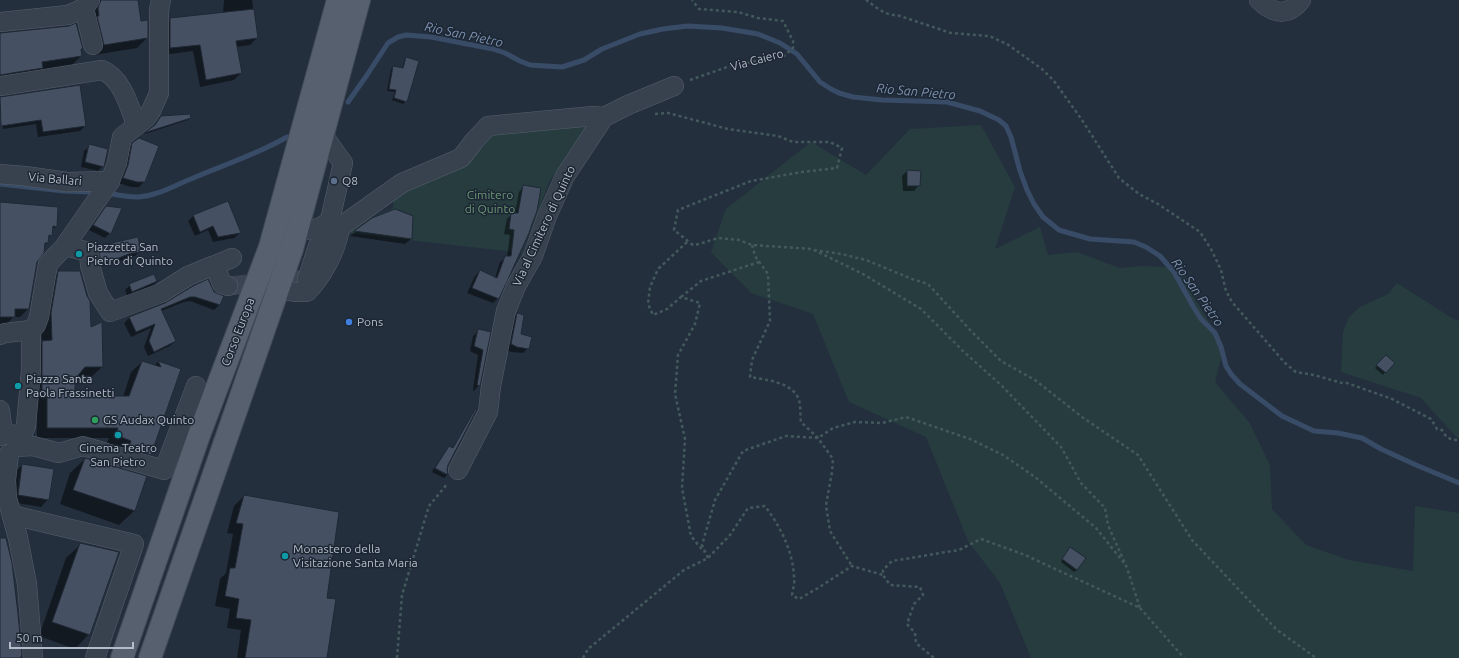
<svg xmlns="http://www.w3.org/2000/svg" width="1459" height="658" viewBox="0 0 1459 658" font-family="Ubuntu,sans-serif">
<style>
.green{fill:#263c3f}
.shadow{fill:#0007}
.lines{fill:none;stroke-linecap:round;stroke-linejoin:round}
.stream{stroke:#394c67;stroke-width:5}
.building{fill:#455162;stroke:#1f2835}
.minor-tunnel{stroke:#3a4453;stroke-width:19;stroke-dasharray:19 10;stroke-linecap:butt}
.minor-casing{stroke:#565f6c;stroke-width:20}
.major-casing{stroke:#414a57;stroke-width:24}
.path{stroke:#44595c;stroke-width:2.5;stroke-dasharray:3 3;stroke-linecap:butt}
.minor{stroke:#38414e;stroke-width:19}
.major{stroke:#56606e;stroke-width:22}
.service-dot{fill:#5c6f8a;stroke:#1d2633;stroke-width:1.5}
.culture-dot{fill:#0f9aa8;stroke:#1d2633;stroke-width:1.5}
.shop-dot{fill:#3f7fe0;stroke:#1d2633;stroke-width:1.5}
.leisure-dot{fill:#2e9e5b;stroke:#1d2633;stroke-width:1.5}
.labels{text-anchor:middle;stroke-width:3;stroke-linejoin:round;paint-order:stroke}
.street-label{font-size:12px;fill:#b4bcc9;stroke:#1d2633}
.poi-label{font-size:12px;fill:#b4bcc9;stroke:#1d2633;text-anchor:start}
.park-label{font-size:12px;fill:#6b9a76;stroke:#1d2633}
.water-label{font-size:13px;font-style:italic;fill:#7c92b1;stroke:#1d2633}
</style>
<rect width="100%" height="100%" fill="#242f3e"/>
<g class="green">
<polygon points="587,125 588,129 550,180 522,253 348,233 354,225 393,208 395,191 486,135"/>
<polygon points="981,125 1015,187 995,249 1040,227 1048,255 1077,252 1120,268 1142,266 1183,268 1195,299 1224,347 1215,382 1249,422 1270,465 1272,509 1306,545 1349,560 1413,571 1415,506 1459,513 1459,658 1031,658 1000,583 968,541 926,437 849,402 813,314 751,293 711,252 726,209 811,142 866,175 910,129"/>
<polygon points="1397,283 1452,318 1459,321 1459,440 1421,398 1341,372 1343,332 1349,317 1360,307 1388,294"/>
</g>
<g class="shadow">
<polygon points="94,0 137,0 140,22 147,38 137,48 94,55 88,27"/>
<polygon points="224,0 252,0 257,38 250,45 236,47 241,73 234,80 200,87 193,51 163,55 163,26 170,19 223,13"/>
<polygon points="0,34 82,49 80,50 81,56 71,66 0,84"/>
<polygon points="407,58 406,101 403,104 392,100 395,92 387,91 391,69 393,67 402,69 404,61"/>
<polygon points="0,98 2,98 85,126 80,131 38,137 36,124 3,129 0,110"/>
<polygon points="161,117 190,118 188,120 145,134 153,127"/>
<polygon points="133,144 144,182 139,187 131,187 118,183 127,149"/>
<polygon points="90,146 103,166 98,171 81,167 84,151"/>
<polygon points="907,171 920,172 919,185 914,191 903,191 902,176"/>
<polygon points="524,186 540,189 498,298 493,303 467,293 475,276 480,271 495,278 500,262 507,257 510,235 504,234 507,219 512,214 515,214 519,192"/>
<polygon points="0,202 4,202 4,204 56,226 52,230 51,235 47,239 47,243 44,246 36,262 28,309 20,317 13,317 6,325 0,325"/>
<polygon points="106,207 110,233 105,238 89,230"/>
<polygon points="193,216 240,233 234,238 213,242 208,230 195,236 188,221"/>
<polygon points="372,219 411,239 405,244 350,236"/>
<polygon points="99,247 140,251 135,256 100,267 93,252"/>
<polygon points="58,272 90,329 102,367 91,377 75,377 74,379 74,397 123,397 131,372 142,362 154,366 158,362 180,370 150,454 140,465 106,446 109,438 37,438 37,401 32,352 42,343 41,324 48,283"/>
<polygon points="154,275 157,282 150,288 127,296 125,290 130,285"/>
<polygon points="194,287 223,297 219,305 214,310 190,301 184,302 161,311 175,341 170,346 148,356 144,347 151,328 131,337 124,323 129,318 165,304"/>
<polygon points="517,314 520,334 528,348 523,353 511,352 506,350 512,320"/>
<polygon points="478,331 489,333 479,385 474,391 473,390 478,355 470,351 473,336"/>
<polygon points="1386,356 1385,372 1383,375 1375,368"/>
<polygon points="475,411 447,465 446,470 447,475 444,478 432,472 434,468 444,474 444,472 435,467 446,451 449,447 452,449"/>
<polygon points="85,459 134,511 119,525 60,504 70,473"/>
<polygon points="22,465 48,499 41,507 11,502 15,472"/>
<polygon points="244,496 326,599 326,658 237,658 241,630 227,628 230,609 215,606 220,579 226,573 233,534 227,533 234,506"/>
<polygon points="81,544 89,634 75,649 39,636 66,558"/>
<polygon points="1068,550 1077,570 1074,572 1061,562"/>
</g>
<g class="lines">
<g class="stream">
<polyline points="348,102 367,75 388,43 398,37 406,35 431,37 493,49 505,53 520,61 530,65 562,67 584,60 602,49 640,34 663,29 688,26 722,28 758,34 780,43 797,54 820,82 831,89 839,93 853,97 882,100 947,102 980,111 999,120 1006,126 1011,137 1020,171 1027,190 1034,204 1043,217 1059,230 1090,239 1134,242 1146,247 1160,256 1174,272 1194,308 1201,319 1215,333 1221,347 1226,366 1231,374 1240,384 1282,416 1314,431 1338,433 1362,438 1381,449 1416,465 1459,483"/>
<polyline points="0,184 64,191 92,192"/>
<path d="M107,193C117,195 128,197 138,197C157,196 173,186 191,179C223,165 256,155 287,137"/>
</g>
</g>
<g class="building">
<polygon points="101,0 138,0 141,21 148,20 148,38 104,45 97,16 99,16 98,8"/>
<polygon points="254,9 258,38 236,41 242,73 206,80 200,45 170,48 170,18"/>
<polygon points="76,23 83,49 81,49 82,56 42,62 43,68 0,75 0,33 69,26"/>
<polygon points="406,57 419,61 407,102 394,98 396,90 389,89 393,66 403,68"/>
<polygon points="80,85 86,126 43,132 41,120 1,126 0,97"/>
<polygon points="190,114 191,118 144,133 155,125 161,116"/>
<polygon points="139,138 159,146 145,182 137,182 123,178 128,165 132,143"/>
<polygon points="89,144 108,149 104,167 85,162"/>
<polygon points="907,170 921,171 920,186 907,186"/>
<polygon points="523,185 541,188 537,211 532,224 529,233 499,299 472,288 480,270 497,278 505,256 511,256 514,230 509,229 511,213 518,213"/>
<polygon points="228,201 241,233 218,237 213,226 200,232 193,215"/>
<polygon points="0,202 58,207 57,227 53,226 52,236 49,235 48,243 45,243 44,253 37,262 29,309 15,309 15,317 0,317"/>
<polygon points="106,206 122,208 111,234 93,225"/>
<polygon points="395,209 413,216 412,239 354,231 372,218"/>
<polygon points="138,237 141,252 129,254 106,263 101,262 98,246"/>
<polygon points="58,271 80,271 87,296 90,301 91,327 102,322 103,367 85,367 75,379 75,396 129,396 142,361 161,367 158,361 181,369 151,455 128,448 131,441 116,435 118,428 47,428 47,391 42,391 42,341 52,340 51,313"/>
<polygon points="154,274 157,281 160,280 132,292 129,284"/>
<polygon points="208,279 214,292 224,296 220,305 195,297 190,297 161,309 176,341 154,352 149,341 155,324 136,332 129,317 165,303 193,286"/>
<polygon points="517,313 524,315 521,334 532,337 529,349 517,347 511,344"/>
<polygon points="478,329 491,332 480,386 477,385 483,350 474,346"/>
<polygon points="1386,355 1395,363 1386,373 1376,365"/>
<polygon points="476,408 477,409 448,465 447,470 448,475 435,468 449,446 453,448"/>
<polygon points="85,458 147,476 135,511 73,490"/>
<polygon points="22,464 54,469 49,500 18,495"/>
<polygon points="244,495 339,512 327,598 336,599 327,658 245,658 251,620 236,618 239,599 225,596 230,568 235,568 243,524 236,523"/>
<polygon points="0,538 6,538 12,563 18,614 22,655 20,658 0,658"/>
<polygon points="80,543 119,552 90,635 52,622"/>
<polygon points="1070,547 1086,558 1077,570 1062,559"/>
</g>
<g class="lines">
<polyline class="minor-tunnel" points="228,286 307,279"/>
<defs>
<g id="minor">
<path d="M1259,0C1273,14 1288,17 1301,0"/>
<polyline points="84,8 93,45"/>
<polyline points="0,22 68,15 84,8 90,0"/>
<path d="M0,86L102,70C122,78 129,106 136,124"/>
<polyline points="0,174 25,176 67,182 110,181"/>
<polyline points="297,231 320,228 330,220 343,163 323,135"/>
<polyline points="65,246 89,252 90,265 98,293 110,312 161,293 188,276 212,266 216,269 222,284 228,286"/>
<polyline points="213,266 232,258"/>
<polyline points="307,279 308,277 318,246 322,242 340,227 402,183 461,158 475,140 488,126 593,116 604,117"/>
<path d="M278,289L295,292H307C323,276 337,249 340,227"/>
<polyline points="0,335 5,333 31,330"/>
<polyline points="0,410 3,435"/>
<path d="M0,436C7,432 14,436 22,435L26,426L31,370V330L36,325L39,317L48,264L65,246L110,181L117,163L122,137L146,118L151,111L159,93V10L161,0"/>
<polyline points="16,447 33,446 59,453 83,446 164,470 196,386"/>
<polyline points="9,454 6,480 7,498 18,538 27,584 33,658"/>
<polyline points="458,470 488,412 491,386 506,311 516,286 533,256 547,216 565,176 604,117 628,105 674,86"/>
<polyline points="12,515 134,544 95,658"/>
</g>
<g id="major">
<polyline points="122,658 199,435 270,247 338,0"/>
<polyline points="150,658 292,249 359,0"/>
</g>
</defs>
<use href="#minor" class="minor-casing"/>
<use href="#major" class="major-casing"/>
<g class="path">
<path d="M866,0C875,6 885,16 897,15L951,33L989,36L1007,44L1042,69L1054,81L1082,120L1119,178L1139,194L1158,204L1200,232L1211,249L1221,270L1226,291L1232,302L1285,363L1296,372L1314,375L1342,383H1347L1392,399L1431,419L1437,429L1442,430C1446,438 1450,440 1459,440"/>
<polyline points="690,80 730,66 784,56 793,48 793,41 783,21 758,18 738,12 699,9 692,0"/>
<polyline points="655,114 668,113 728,129 778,136 793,142 830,142 842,148 837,168 802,172 751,181 678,210 674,230 693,245 699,244 718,238 739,240 752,245 812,249 863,274 921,309 964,352 1002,386 1061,447 1081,483 1105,508 1108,525 1127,568 1140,608 1025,555 981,539 959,550 892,561 883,570 883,575 890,585 920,587 923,595 914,604 907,624 915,633 916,643 934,658"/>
<polyline points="687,242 658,269 650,287 648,304 653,315 667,309 681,297 700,303 695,324 678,355 675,394 685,439 682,488 691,536 704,552"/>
<path d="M752,245L755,256L768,274L770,321L752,360L750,377C766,380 793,382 799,400C801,407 800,416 801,422L818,438L833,459L832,472L826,505L830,531L852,566"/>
<polyline points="814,250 841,254 866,260 912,279 928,284 972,332 1001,361 1035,380 1082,417 1138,455 1192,540 1276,629 1316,658"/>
<polyline points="681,297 701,281 759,262"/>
<polyline points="708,558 702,545 715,500 743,451 786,436 818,438 833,428 855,422 882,423 906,417 970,439 1003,455 1035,477 1096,528 1124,563"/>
<polyline points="1140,608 1184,658"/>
<polyline points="397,658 402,595 429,506 448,483"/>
<path d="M583,658L588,649L684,570L708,558L730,535L748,508L765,506C780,526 793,551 794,577C795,583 793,589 792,595L799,599L818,588L852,566L883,575"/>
</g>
<use href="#minor" class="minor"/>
<use href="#major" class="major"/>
</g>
<circle class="service-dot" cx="334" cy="181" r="4"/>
<g class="culture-dot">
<circle cx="79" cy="254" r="4"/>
<circle cx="18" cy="386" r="4"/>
<circle cx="118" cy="435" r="4"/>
<circle cx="285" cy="556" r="4"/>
</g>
<circle class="shop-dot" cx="349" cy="322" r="4"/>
<circle class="leisure-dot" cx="95" cy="420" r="4"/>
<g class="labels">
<g class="street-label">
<text transform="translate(757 60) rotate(-15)" y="4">Via Caiero</text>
<text transform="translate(55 179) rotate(5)" y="4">Via Ballari</text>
<text transform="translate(544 226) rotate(-65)" y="4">Via al Cimitero di Quinto</text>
<text transform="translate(238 332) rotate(-69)" y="4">Corso Europa</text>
</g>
<g class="poi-label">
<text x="342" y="185">Q8</text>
<text x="87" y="251">Piazzetta San<tspan x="87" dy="14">Pietro di Quinto</tspan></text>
<text x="357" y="326">Pons</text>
<text x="26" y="383">Piazza Santa<tspan x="26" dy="14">Paola Frassinetti</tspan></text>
<text x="103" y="424">GS Audax Quinto</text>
<text x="118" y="452" text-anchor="middle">Cinema Teatro<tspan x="118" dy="14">San Pietro</tspan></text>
<text x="293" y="553">Monastero della<tspan x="293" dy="14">Visitazione Santa Maria</tspan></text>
</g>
<g class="park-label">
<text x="490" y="199">Cimitero<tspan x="490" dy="14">di Quinto</tspan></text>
</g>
<g class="water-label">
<text transform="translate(464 34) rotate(12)" y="5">Rio San Pietro</text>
<text transform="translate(916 91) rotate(5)" y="5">Rio San Pietro</text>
<text transform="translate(1198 292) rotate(55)" y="5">Rio San Pietro</text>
</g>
</g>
<path d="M10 642v6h123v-6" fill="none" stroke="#b4bcc9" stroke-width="2"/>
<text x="16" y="642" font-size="12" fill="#b4bcc9" stroke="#1d2633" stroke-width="3" paint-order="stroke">50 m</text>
</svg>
